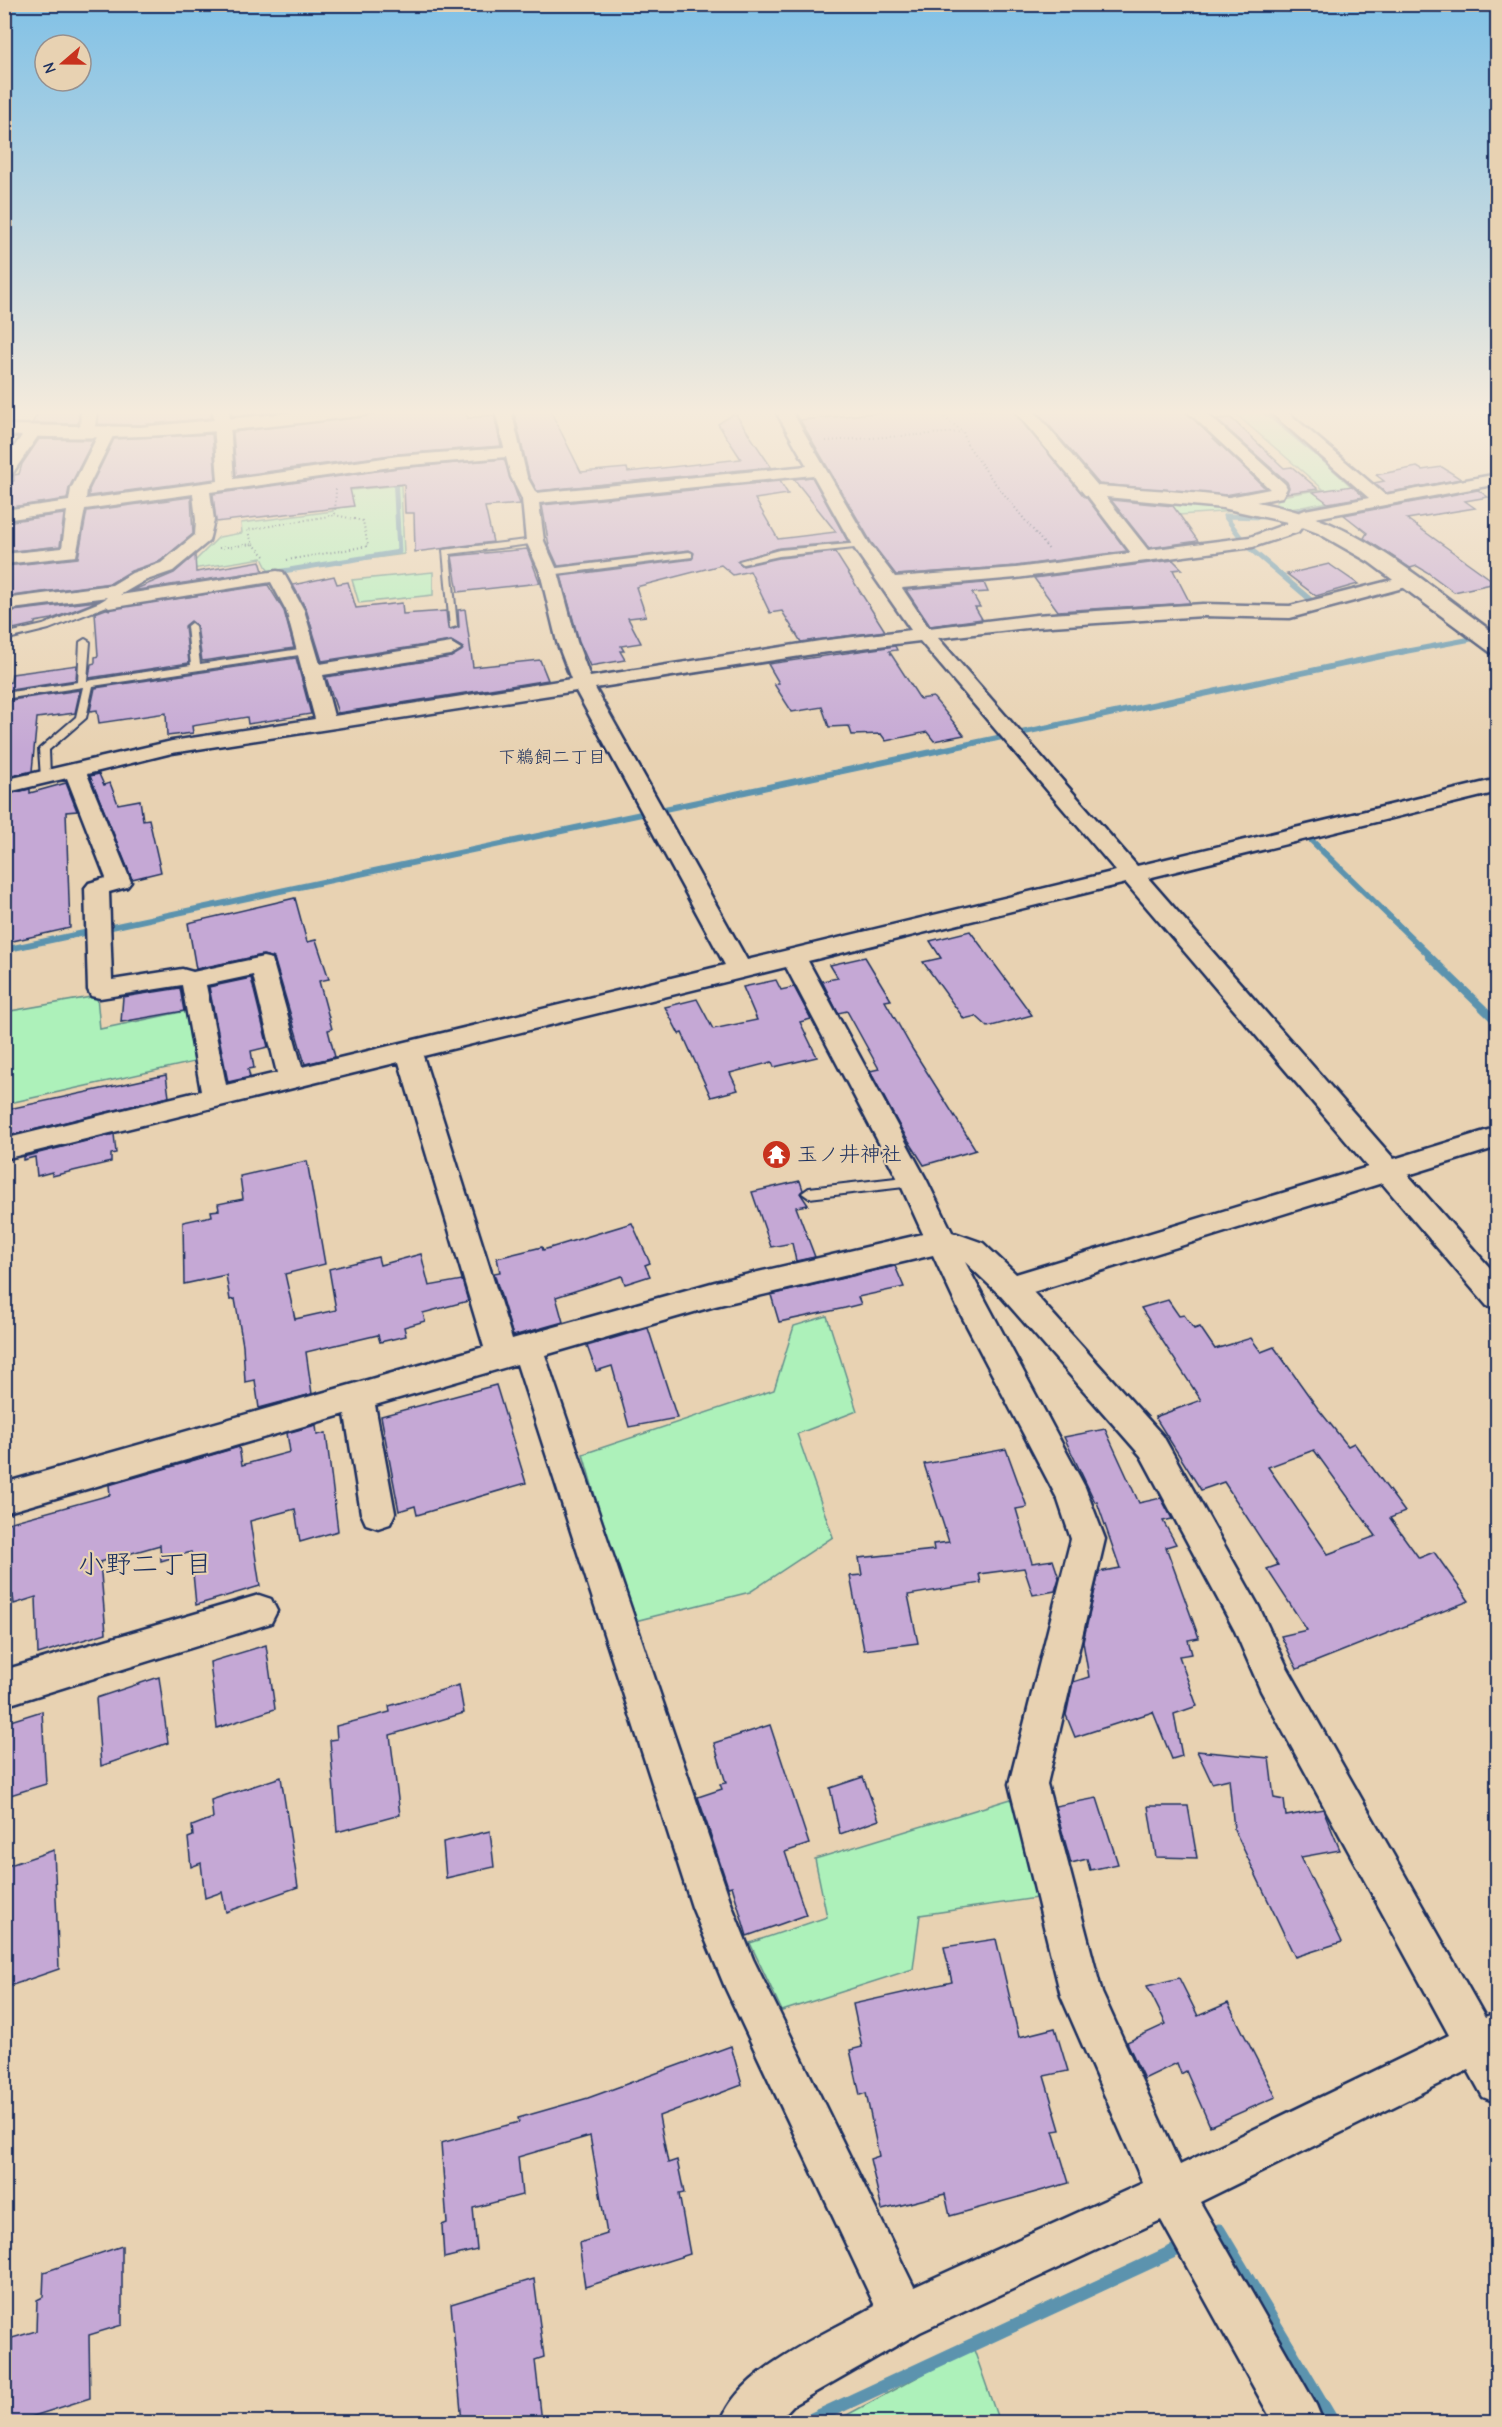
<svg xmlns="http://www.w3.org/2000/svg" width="1502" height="2427" viewBox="0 0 1502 2427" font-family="'Comic Neue','Klee One',sans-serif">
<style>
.green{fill:#adf1ba;stroke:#64908c;stroke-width:1.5}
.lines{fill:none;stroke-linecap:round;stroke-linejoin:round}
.stream-far3{stroke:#5b93ae;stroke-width:5}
.stream-far2{stroke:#5b93ae;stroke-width:6}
.stream-far1{stroke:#5b93ae;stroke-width:8}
.stream{stroke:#5b93ae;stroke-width:13}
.building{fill:#c5a8d5;stroke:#1b2f5e;stroke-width:1.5;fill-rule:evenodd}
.service-casing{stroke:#1b2f5e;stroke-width:4}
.minor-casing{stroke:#1b2f5e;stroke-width:5}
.tertiary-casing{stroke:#1b2f5e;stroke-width:5}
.secondary-casing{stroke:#1b2f5e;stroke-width:5}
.path-far1{stroke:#1b2f5e;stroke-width:2;stroke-dasharray:1 3;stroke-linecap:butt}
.path{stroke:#1b2f5e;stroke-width:3;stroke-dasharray:1.5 4;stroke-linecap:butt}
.service{fill:#e8d2b2;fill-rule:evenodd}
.minor{fill:#e8d2b2;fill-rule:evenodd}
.tertiary{fill:#e8d2b2;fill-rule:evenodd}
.secondary{fill:#e8d2b2;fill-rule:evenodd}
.labels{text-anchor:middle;stroke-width:4.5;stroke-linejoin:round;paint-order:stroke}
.far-neighbourhood-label{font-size:18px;fill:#1b2f5e;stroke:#e8d2b2}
.poi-label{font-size:21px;fill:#1b2f5e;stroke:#e8d2b2;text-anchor:start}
.near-neighbourhood-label{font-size:27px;fill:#1b2f5e;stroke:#e8d2b2}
</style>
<rect width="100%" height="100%" fill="#e8d2b2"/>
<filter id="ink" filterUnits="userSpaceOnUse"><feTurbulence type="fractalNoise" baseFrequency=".0167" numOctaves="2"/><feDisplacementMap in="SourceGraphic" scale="12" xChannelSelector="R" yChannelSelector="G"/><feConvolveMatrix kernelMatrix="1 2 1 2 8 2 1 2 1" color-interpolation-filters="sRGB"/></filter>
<g filter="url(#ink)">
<g class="green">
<polygon points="1231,410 1266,410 1362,496 1291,509 1277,505 1275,497 1323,489"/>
<polygon points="346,470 352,490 401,485 404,554 269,572 262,558 186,570 219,537 242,533 241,523 333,511 332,472"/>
<polygon points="1112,496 1198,504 1235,511 1123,519 1107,499"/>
<polygon points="433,572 433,595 359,603 352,580"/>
<polygon points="97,996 100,1029 186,1011 194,1062 5,1104 5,1012"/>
<polygon points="827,1316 857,1411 797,1434 833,1537 750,1592 631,1622 583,1454 774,1390 794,1326"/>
<polygon points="1011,1799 1044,1897 920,1915 913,1969 782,2011 750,1943 827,1917 815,1859"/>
<polygon points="973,2347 999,2422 834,2422"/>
</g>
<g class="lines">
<g class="stream-far3">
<polyline points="1263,410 1349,480"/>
<polyline points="277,572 399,552 395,475"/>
<polyline points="1312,601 1247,546 1225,516 1262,517 1371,498 1369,496"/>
<polyline points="1397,653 1498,634"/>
</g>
<g class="stream-far2">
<polyline points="1312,841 1431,957"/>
<polyline points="4,950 1405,651"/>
</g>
<polyline class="stream-far1" points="1429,956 1498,1023"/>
<g class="stream">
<polyline points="1207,2236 1219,2230 1333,2422"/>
<polyline points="806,2422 1187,2245"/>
</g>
</g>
<g class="building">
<polygon points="40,410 79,410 78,424 32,423"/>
<polygon points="99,410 211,410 211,418 140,425 98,424"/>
<polygon points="231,410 295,410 232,416"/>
<polygon points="405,410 465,410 468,418 494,415 501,446 398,454 236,476 233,432"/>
<polygon points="527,410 550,410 581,472 627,468 628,472 741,459 718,424 735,413 771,467 537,491 529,476 514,412"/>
<polygon points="909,410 1012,410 1086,497 1127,551 1016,566 896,575 871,542 800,420"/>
<polygon points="1036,410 1184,410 1265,488 1225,495 1099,484"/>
<polygon points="1231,418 1284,468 1292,467 1318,489 1287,493 1289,487 1287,482 1216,419"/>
<polygon points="212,434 216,479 89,496 89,490 114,439"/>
<polygon points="39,439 93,440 69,488 67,499 4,508 9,482 14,481 14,475 19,474 22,464"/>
<polygon points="504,459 520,504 485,507 493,542 415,552 414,513 405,513 404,484 350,489 354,506 216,522 213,494 398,468"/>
<polygon points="1417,467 1422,470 1442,467 1461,479 1386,493 1374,483 1384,481 1376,475"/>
<polygon points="812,477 848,542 779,548 737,561 743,566 779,558 835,552 885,631 801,642 782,611 770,613 750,571 733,575 721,565 636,587 646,616 628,618 641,643 621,646 624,651 620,651 625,660 590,666 579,641 561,576 692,559 694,553 689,550 558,566 549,546 542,505 780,481 788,494 755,499 778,539 836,532 794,479"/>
<polygon points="1352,486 1364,497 1328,503 1313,492"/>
<polygon points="1478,490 1488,497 1465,501 1475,508 1407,519 1496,583 1454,592 1427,572 1417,566 1410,568 1370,542 1364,538 1367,533 1344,515"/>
<polygon points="191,497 193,534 160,561 131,571 111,583 4,597 6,566 78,558 87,511"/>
<polygon points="1111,500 1173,506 1198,541 1149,548"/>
<polygon points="64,514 60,546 4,552 4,522"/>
<polygon points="527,549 540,583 458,592 452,556"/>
<polygon points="195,555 196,572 260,561 263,571 131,591 174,573"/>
<polygon points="1173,560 1182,569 1173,570 1190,603 1058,611 1034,578"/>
<polygon points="1329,564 1358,584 1316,596 1287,574"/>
<polygon points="334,576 337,584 348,582 356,608 402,603 403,614 446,611 448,628 451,630 459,627 458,610 465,609 473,667 540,660 548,680 338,713 326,677 451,657 463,648 451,641 322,661 306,609 293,585"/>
<polygon points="984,583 988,592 972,593 980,607 975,607 982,619 930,626 906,590"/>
<polygon points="268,585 284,611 294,648 202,661 197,626 191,621 185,626 189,663 89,678 91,664 95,663 95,657 98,656 95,613 106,609"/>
<polygon points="98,601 52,619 35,622 35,624 13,629 13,624 4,626 4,612"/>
<polygon points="895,646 897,650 889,651 920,699 933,697 964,735 934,741 927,732 886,741 881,734 852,735 849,726 829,727 822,707 792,712 774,684 779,683 768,664"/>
<polygon points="296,658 311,714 248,724 247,717 192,726 193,733 167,736 166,713 99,723 97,710 90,711 95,688"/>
<polygon points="77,665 76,680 4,691 4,683 11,682 12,674"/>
<polygon points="80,690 75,713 37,718 32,771 4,778 4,701"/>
<polygon points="99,774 104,785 110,783 118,804 140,800 143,820 149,819 161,872 132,879 90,776"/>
<polygon points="66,783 77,811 66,812 70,928 4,943 4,795 30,789 30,793"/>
<polygon points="295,898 307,942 316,940 329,979 319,981 332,1029 328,1030 335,1057 305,1064 274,958 263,955 196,969 188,923"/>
<polygon points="970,931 1032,1015 988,1027 976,1016 964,1019 923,962 941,958 930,941"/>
<polygon points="865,957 891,1000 885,1001 913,1050 976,1150 924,1165 900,1127 870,1071 879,1069 847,1011 838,1013 822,981 838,978 830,965"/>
<polygon points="251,978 268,1047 251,1051 254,1068 248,1069 250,1077 228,1082 209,987"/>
<polygon points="776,980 781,990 794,987 811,1019 800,1022 817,1057 774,1067 772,1062 730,1073 738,1090 711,1097 682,1033 679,1034 665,1007 697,999 713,1029 757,1020 743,987"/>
<polygon points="180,988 184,1011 121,1022 123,997"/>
<polygon points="166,1075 169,1097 4,1137 4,1110"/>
<polygon points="114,1134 116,1153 111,1154 111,1162 52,1176 52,1172 37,1176 35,1157 23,1160 23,1157"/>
<polygon points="307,1161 325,1264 285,1274 295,1319 336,1310 329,1269 378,1257 380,1265 421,1254 429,1286 462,1280 468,1301 423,1313 425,1321 404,1327 406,1336 380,1342 378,1335 306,1352 312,1394 259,1408 255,1380 245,1382 243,1345 235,1299 230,1300 226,1275 184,1284 183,1222 212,1216 211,1211 219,1210 218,1204 243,1199 240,1176"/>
<polygon points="800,1181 803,1190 800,1193 808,1205 796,1207 815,1257 796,1261 792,1243 771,1247 752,1192"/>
<polygon points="632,1223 650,1263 645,1265 650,1276 625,1284 622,1276 556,1297 563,1322 513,1336 494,1273 500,1272 497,1258 542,1247 543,1250"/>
<polygon points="895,1266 904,1287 858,1297 861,1304 845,1308 779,1322 771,1295"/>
<path d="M1168,1300L1179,1316L1184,1315L1194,1329L1200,1327L1215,1349L1251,1338L1261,1352L1274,1347L1319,1410L1348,1446L1354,1443L1405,1512L1390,1518L1419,1558L1434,1552L1469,1601L1297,1669L1281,1636L1307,1630L1267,1569L1278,1565L1224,1482L1201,1490L1155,1417L1201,1400L1141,1308ZM1314,1450L1376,1536L1328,1554L1268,1467Z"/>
<polygon points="648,1328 677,1418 629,1427 612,1366 596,1371 587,1346"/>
<polygon points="496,1385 526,1483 417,1515 415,1506 399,1511 381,1416"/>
<polygon points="316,1425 317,1435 326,1433 338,1531 300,1542 295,1509 250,1521 260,1586 196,1605 191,1552 161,1561 160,1545 100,1562 106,1633 38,1654 36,1597 14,1604 13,1595 4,1597 4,1524 110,1495 109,1485 239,1447 242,1465 290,1452 287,1433"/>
<polygon points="1105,1429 1139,1503 1161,1498 1172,1519 1163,1521 1176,1544 1166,1547 1199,1638 1188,1640 1192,1654 1179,1656 1197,1706 1174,1714 1182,1756 1172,1759 1153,1712 1075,1737 1066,1715 1073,1682 1089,1677 1083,1642 1099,1572 1120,1568 1097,1502 1095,1502 1064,1437"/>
<polygon points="1006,1449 1027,1507 1016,1509 1032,1563 1053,1560 1059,1578 1055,1591 1033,1595 1024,1568 979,1574 981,1583 908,1595 918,1643 864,1650 850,1576 862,1575 859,1558 934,1550 933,1544 949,1542 924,1464"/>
<polygon points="266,1645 275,1709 217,1728 210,1662"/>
<polygon points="159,1677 168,1743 101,1766 96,1698"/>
<polygon points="459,1685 464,1713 390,1735 400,1815 337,1832 330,1740 337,1739 336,1726 390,1712 389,1706"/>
<polygon points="42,1711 46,1784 4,1797 4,1723"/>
<polygon points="770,1725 809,1844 785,1852 806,1915 747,1936 732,1886 728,1887 698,1797 722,1789 720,1784 726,1783 714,1743"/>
<polygon points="1197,1751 1269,1758 1274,1798 1284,1800 1286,1816 1323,1809 1340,1850 1301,1857 1342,1942 1295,1957 1234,1829 1229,1779 1212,1783"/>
<polygon points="281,1777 298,1887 226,1912 222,1892 205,1898 201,1863 191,1867 188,1838 193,1836 192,1826 213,1818 211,1800"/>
<polygon points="863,1777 879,1820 840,1834 830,1788"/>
<polygon points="1097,1798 1118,1864 1090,1870 1087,1859 1071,1863 1055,1806"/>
<polygon points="1148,1806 1188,1806 1197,1858 1156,1857"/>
<polygon points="490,1831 494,1867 446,1878 443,1842"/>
<polygon points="54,1850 59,1969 4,1988 4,1867"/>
<polygon points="996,1939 1019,2037 1055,2028 1068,2071 1044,2076 1060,2130 1053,2131 1069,2183 950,2216 945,2194 882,2210 870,2159 879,2156 866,2093 860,2095 850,2050 862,2047 853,2004 952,1982 944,1947"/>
<polygon points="1179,1978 1198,2016 1228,2003 1276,2097 1210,2126 1186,2071 1181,2074 1177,2063 1144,2079 1127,2042 1166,2024 1147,1986"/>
<polygon points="731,2046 742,2085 659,2116 668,2163 677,2160 684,2193 679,2194 690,2254 585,2287 579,2243 607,2234 590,2136 518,2157 522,2195 473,2208 477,2250 444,2258 442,2225 447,2223 441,2143 519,2122 518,2118 588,2098"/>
<polygon points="122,2246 122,2325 89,2335 90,2398 15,2422 4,2422 4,2358 12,2355 12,2338 36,2331 37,2300 43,2297 44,2272"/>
<polygon points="534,2279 544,2357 535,2360 542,2422 462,2422 451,2304"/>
</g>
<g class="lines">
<defs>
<g id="service">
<polygon points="535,539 539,541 538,543 450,554 457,626 450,628 443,550"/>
<polygon points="861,543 864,543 864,547 779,556 743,564 739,561 779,550"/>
<polygon points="689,552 692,553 692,557 549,575 545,572 549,569"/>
<polygon points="111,590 118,592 112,604 49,629 4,640 4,634 43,625 105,600"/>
<polygon points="191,623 195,626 200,664 306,648 311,651 306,654 93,686 86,718 49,750 50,776 45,779 41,778 39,749 76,717 83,687 4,699 4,693 78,682 80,642 85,639 90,642 87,681 191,665 187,626"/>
<polygon points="913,1176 920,1181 913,1186 809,1198 802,1193 809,1188"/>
</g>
<g id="minor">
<polygon points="4,410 13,410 4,415"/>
<polygon points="81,410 97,410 94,435 88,437 80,432"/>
<path d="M213,410H229L234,479L398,456L504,448L495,410H511L527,477L536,493L807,466L775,410H791L869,543L895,577L1016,568L1131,553L1084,491L1092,486L1098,487L1148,550L1250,537L1286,524L1293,515L1305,510L1369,498L1268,410H1285L1385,495L1498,474V484L1315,518L1305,523L1298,532L1253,547L1016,578L902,588L929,628L1036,615L1203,604L1290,606L1408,576L1414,577L1417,581L1414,585L1290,618L1203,616L1036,627L938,638L1137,866L1498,779V792L1148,878L1394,1159L1498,1127V1147L1408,1175L1498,1277V1310L1487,1306L1382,1183L1033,1292L1163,1436L1259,1607L1287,1667L1485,2017L1498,2012V2103L1483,2097L1468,2070L1200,2202L1316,2405L1323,2422H1273L1161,2220L920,2332L793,2405L777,2422H721C738,2369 828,2333 875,2306L725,1987L692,1907L517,1364L375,1405L395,1513L390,1524L378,1528L366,1524L361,1513L345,1414L4,1513V1483L484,1347L399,1062L4,1159V1139L201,1091L182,985L100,998L91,996L88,990L85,888L89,883L106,878L67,778L4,793V780L172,741L315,719L286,610L271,582L109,608L100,602L108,597L4,610V599L112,585L132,573L161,563L195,535L196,520L193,494L85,509L76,556L4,564V554L62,548L67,511L4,520V510L69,501L71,489L101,429L107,427L115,432L87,489L86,499L218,481ZM506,457L511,477L522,499L526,541L540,572L557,642L571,679L334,716L323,675L451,655L461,649L451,643L320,664L304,610L283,572L277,571L120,595L144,581L173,571L209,541L214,520L210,492L398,466ZM813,475L852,545L911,630L820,641L590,677L577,642L558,572L544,541L539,503ZM920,641L1116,871L747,960L595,688L820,653ZM576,691L725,965L302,1067L272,959L263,957L193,972L182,969L112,980L109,892L127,887L131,882L87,774L172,753ZM1126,883L1368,1167L1016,1274L983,1243L952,1232L927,1181L808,961ZM786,967L899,1181L923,1234L715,1282L512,1339L423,1056ZM253,975L277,1073L226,1085L206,985ZM933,1255L957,1307L1058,1500L1071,1539L1009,1784L1061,1996L1143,2183L914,2287L753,1959L732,1906L545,1355L715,1306ZM965,1262L1000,1295L1141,1456L1235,1631L1261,1691L1449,2035L1180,2165L1102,1993L1047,1784L1105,1539L1085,1487Z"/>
<polygon points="1186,410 1203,410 1285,484 1287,488 1282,497 1225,508 1219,507 1217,503 1219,499 1270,489"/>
<polygon points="32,428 40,433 10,477 4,479 4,461 26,430"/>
<polygon points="259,1595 271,1599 277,1611 271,1623 4,1706 4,1670"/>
</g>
<path id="tertiary" d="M321,410H374L365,415C245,430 126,443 4,435V425L140,427Z"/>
<path id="secondary" d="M1014,410H1033L1098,486C1176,492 1258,493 1331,524C1392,551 1444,597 1498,636V654L1490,652L1369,562L1318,533L1292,523L1223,508L1085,495Z"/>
</defs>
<use href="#service" class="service-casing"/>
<use href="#minor" class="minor-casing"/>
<use href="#tertiary" class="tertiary-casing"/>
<use href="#secondary" class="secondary-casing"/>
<g class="path-far1">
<polyline points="935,410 963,432 967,444 991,478 1050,551"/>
<polyline points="808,416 858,410"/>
<polyline points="826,441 962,432"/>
<polyline points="253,544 267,558"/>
<polyline points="219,548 253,544 247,530 335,515 336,489"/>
<polyline points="287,560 368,546 363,521 335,515"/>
</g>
<polyline class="path" points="1491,808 1498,813"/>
<use href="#service" class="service"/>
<use href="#minor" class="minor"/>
<use href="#tertiary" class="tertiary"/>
<use href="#secondary" class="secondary"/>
</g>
</g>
<linearGradient id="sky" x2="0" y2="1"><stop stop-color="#81c1e6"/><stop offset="0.55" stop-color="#f5ebdc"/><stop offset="1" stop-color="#f5ebdc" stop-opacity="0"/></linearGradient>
<rect width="1502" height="750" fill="url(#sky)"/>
<defs>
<symbol id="temple-disc" viewBox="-11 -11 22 22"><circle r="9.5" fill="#c8321e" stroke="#e8d2b2"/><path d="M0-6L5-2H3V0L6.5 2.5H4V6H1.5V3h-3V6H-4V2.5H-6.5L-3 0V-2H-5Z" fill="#fff"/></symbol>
</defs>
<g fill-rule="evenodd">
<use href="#temple-disc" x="760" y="1138" width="33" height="33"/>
</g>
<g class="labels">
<g class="far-neighbourhood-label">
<text x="552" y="763">下鵜飼二丁目</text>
</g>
<g class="poi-label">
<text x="797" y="1161">玉ノ井神社</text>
</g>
<g class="near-neighbourhood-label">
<text x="145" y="1573">小野二丁目</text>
</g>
</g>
<rect width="1502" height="2427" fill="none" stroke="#e8d2b2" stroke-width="24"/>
<rect x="12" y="12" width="1478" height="2403" fill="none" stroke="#1b2f5e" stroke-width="2" filter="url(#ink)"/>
<g transform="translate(63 63) rotate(250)"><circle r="28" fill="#e8d2b2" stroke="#969190" stroke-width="1.5"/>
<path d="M0-4.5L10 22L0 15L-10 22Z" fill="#c8321e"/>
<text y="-9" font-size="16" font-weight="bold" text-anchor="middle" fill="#1b2f5e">N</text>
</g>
</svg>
